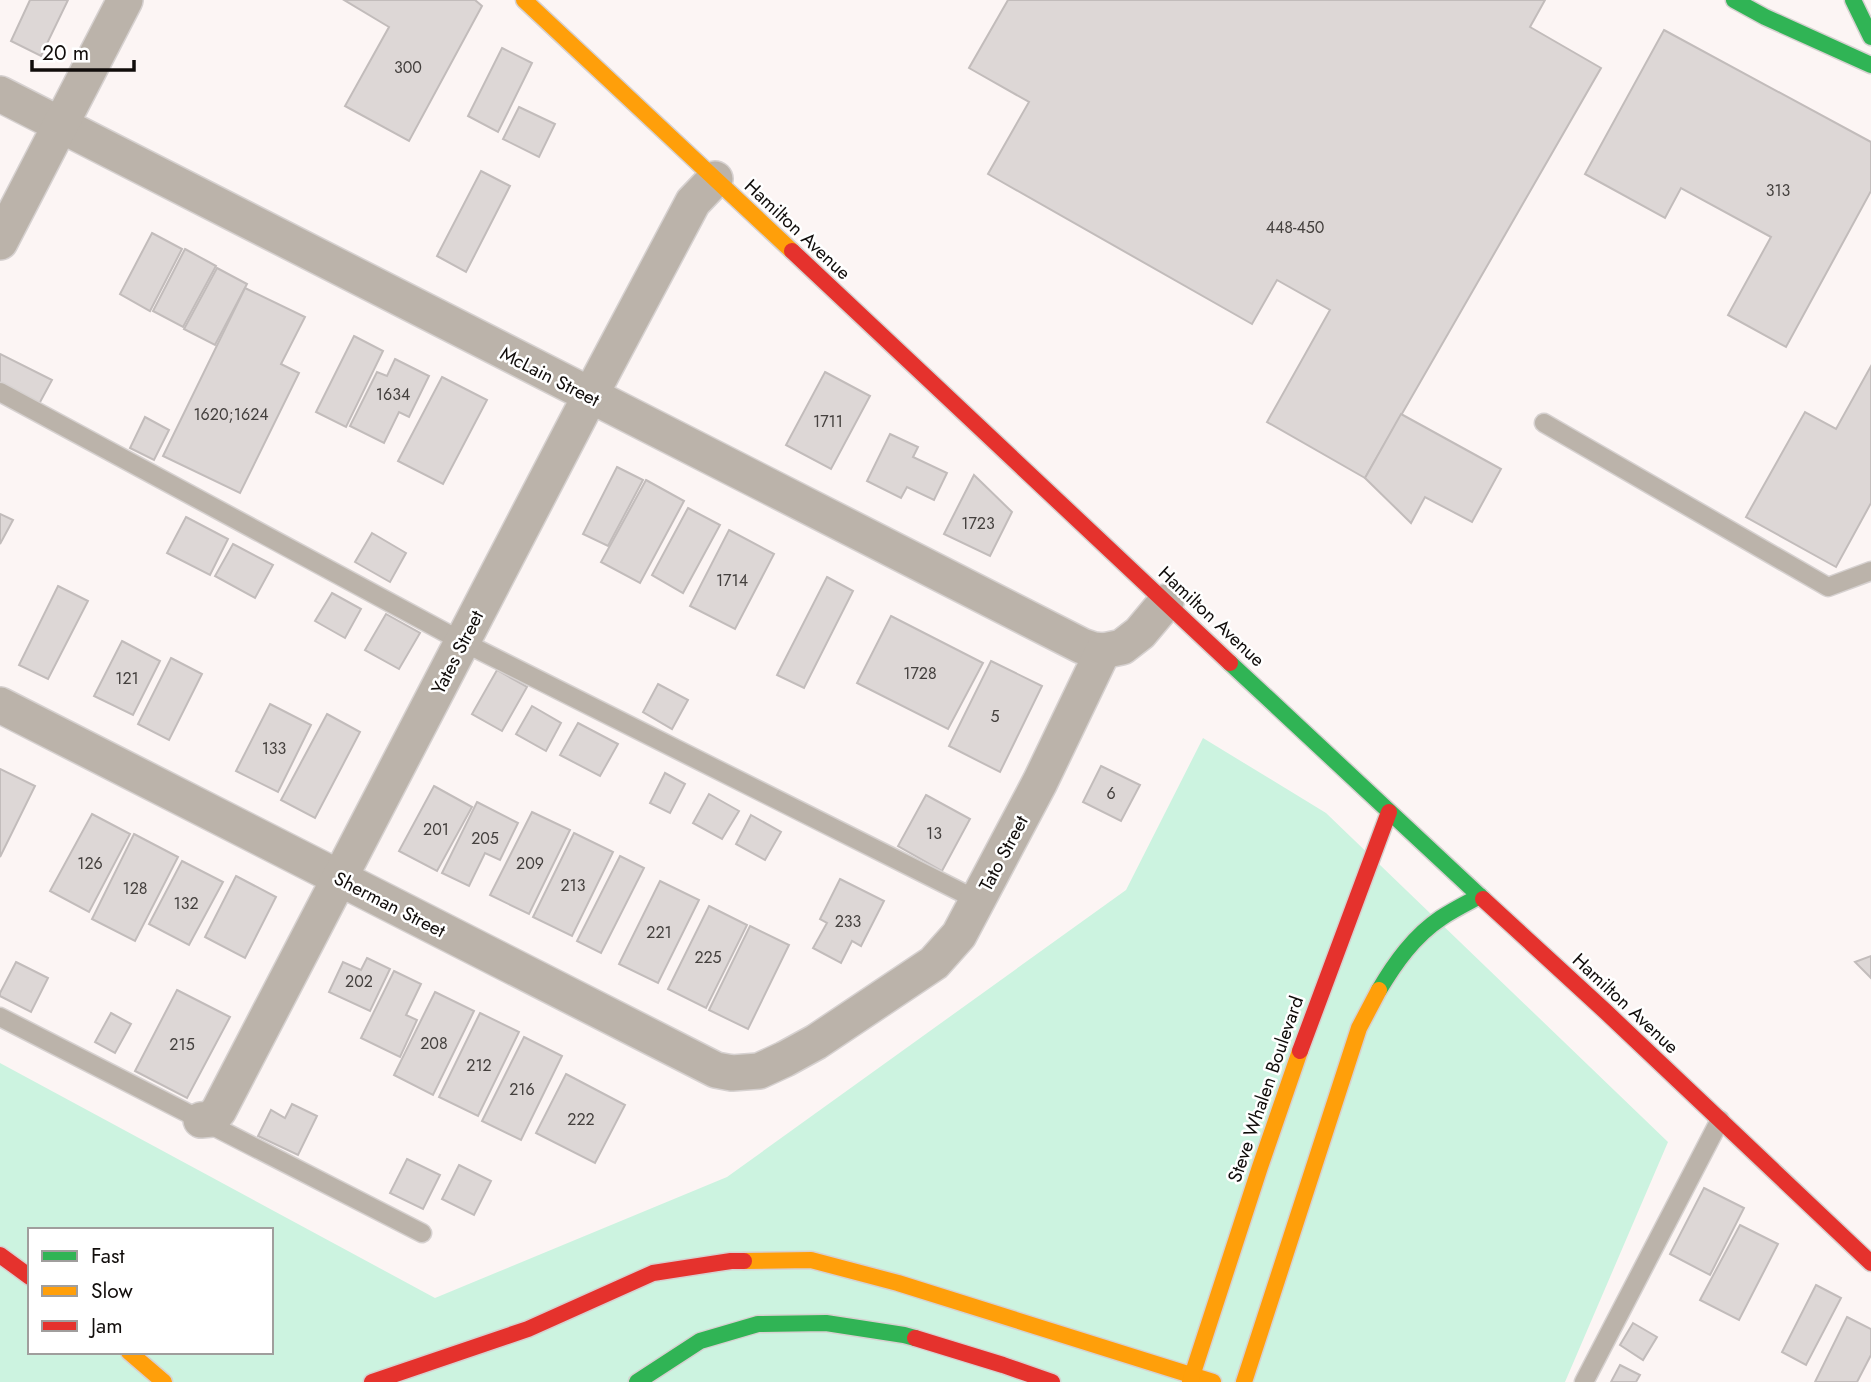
<svg xmlns="http://www.w3.org/2000/svg" width="1871" height="1382" viewBox="0 0 1871 1382" font-family="Jost,sans-serif">
<style>
.green{fill:#ccf3e0;fill-rule:evenodd}
.building{fill:#ddd7d6;stroke:#c2bcbb;stroke-width:2}
.lines{fill:none;stroke-linecap:round;stroke-linejoin:round}
.lane-casing{stroke:#d6d1d0;stroke-width:21}
.street-casing{stroke:#d6d1d0;stroke-width:38}
.fast-casing{stroke:#d6d1d0;stroke-width:19}
.slow-casing{stroke:#d6d1d0;stroke-width:19}
.jam-casing{stroke:#d6d1d0;stroke-width:19}
.lane{stroke:#bbb3aa;stroke-width:18}
.street{stroke:#bbb3aa;stroke-width:35}
.fast{stroke:#30b455;stroke-width:16}
.slow{stroke:#ff9f0a;stroke-width:16}
.jam{stroke:#e5322d;stroke-width:16}
.labels{text-anchor:middle;stroke-width:5;stroke-linejoin:round;paint-order:stroke}
.number-label{font-size:16px;fill:#44403e}
.street-label{font-size:19px;fill:#110d0b;stroke:#fff}
</style>
<rect width="100%" height="100%" fill="#fcf5f4"/>
<path class="green" d="M1203,738L1326,813L1668,1142L1565,1382H0V1063L435,1298L727,1177L1126,890ZM30,1230H271V1352H30Z"/>
<g class="building">
<polygon points="30,0 68,0 41,56 11,41"/>
<polygon points="344,0 475,0 482,6 409,141 345,106 389,27"/>
<polygon points="1008,0 1545,0 1530,27 1601,68 1365,478 1267,422 1330,310 1277,280 1252,324 988,174 1029,102 969,68"/>
<polygon points="1664,30 1871,142 1871,191 1786,347 1728,315 1771,237 1681,188 1665,218 1585,174"/>
<polygon points="502,48 532,63 498,132 468,116"/>
<polygon points="519,107 555,124 539,157 503,139"/>
<polygon points="481,171 510,186 466,272 437,256"/>
<polygon points="152,233 182,249 150,311 120,294"/>
<polygon points="185,249 216,266 183,327 153,311"/>
<polygon points="217,268 247,284 215,345 184,329"/>
<polygon points="245,288 305,317 281,364 299,373 240,493 163,456"/>
<polygon points="354,336 383,351 346,427 316,412"/>
<polygon points="0,354 52,380 39,404 0,385"/>
<polygon points="395,359 429,376 409,417 399,412 384,443 350,426 377,372 387,376"/>
<polygon points="1871,366 1871,503 1836,567 1746,517 1805,412 1836,429"/>
<polygon points="825,372 870,396 831,469 786,445"/>
<polygon points="442,377 487,400 443,484 398,461"/>
<polygon points="1401,414 1501,469 1472,522 1425,497 1411,523 1365,478"/>
<polygon points="145,417 169,430 154,460 130,448"/>
<polygon points="890,434 918,447 913,457 947,473 934,500 907,487 901,498 867,481"/>
<polygon points="617,467 643,480 608,546 583,534"/>
<polygon points="974,475 1012,512 990,556 944,534"/>
<polygon points="646,480 684,501 640,583 601,562"/>
<polygon points="688,508 720,525 683,593 652,575"/>
<polygon points="0,514 13,520 0,544"/>
<polygon points="186,517 228,539 210,575 167,553"/>
<polygon points="729,530 774,554 735,629 690,606"/>
<polygon points="372,533 406,553 390,582 355,562"/>
<polygon points="233,544 273,565 255,598 215,576"/>
<polygon points="827,577 853,591 804,688 777,675"/>
<polygon points="58,586 88,601 48,679 19,665"/>
<polygon points="332,593 361,609 345,638 315,621"/>
<polygon points="386,614 420,633 399,669 365,650"/>
<polygon points="891,616 983,663 948,729 857,683"/>
<polygon points="122,641 160,661 133,715 94,696"/>
<polygon points="171,658 202,674 169,740 138,724"/>
<polygon points="991,661 1042,686 1000,772 949,746"/>
<polygon points="497,670 527,687 502,731 472,714"/>
<polygon points="658,684 688,700 672,729 643,712"/>
<polygon points="270,704 311,725 278,792 236,771"/>
<polygon points="532,706 561,723 546,751 516,734"/>
<polygon points="327,714 360,732 315,818 281,800"/>
<polygon points="578,723 618,744 600,776 560,755"/>
<polygon points="1101,766 1140,785 1121,821 1083,802"/>
<polygon points="0,769 35,786 0,857"/>
<polygon points="665,773 685,784 670,813 650,803"/>
<polygon points="434,786 472,807 437,871 399,851"/>
<polygon points="709,794 739,811 722,839 693,823"/>
<polygon points="926,795 970,819 942,871 898,846"/>
<polygon points="477,802 518,823 500,860 485,853 469,886 442,873"/>
<polygon points="532,812 570,830 529,914 490,895"/>
<polygon points="92,814 130,834 89,912 50,891"/>
<polygon points="751,815 781,832 765,860 736,844"/>
<polygon points="574,833 613,852 572,936 533,917"/>
<polygon points="134,834 178,857 135,941 92,919"/>
<polygon points="620,856 644,868 601,953 577,941"/>
<polygon points="182,861 223,882 189,945 149,924"/>
<polygon points="236,876 276,897 245,958 205,937"/>
<polygon points="840,879 884,901 861,946 852,941 841,963 813,948 827,923 820,919"/>
<polygon points="660,881 699,900 658,983 619,964"/>
<polygon points="709,906 747,925 706,1008 668,989"/>
<polygon points="750,926 789,945 748,1029 709,1010"/>
<polygon points="1871,956 1871,978 1855,962"/>
<polygon points="367,958 390,969 370,1011 329,992 343,962 361,970"/>
<polygon points="16,962 48,978 31,1012 0,996 0,993"/>
<polygon points="394,971 421,984 406,1015 417,1020 400,1057 361,1038"/>
<polygon points="177,990 230,1017 187,1098 135,1071"/>
<polygon points="435,992 474,1011 433,1095 394,1075"/>
<polygon points="111,1013 131,1024 115,1053 95,1042"/>
<polygon points="480,1013 519,1032 478,1116 439,1097"/>
<polygon points="524,1037 562,1056 521,1140 482,1121"/>
<polygon points="566,1074 625,1105 595,1163 536,1133"/>
<polygon points="292,1104 317,1116 298,1155 258,1136 271,1110 285,1118"/>
<polygon points="407,1159 440,1175 423,1209 390,1193"/>
<polygon points="459,1165 491,1181 474,1215 442,1199"/>
<polygon points="1704,1188 1744,1208 1710,1275 1670,1254"/>
<polygon points="1740,1225 1778,1244 1739,1320 1700,1300"/>
<polygon points="1816,1285 1841,1298 1806,1365 1782,1352"/>
<polygon points="1847,1317 1871,1329 1871,1355 1857,1382 1815,1382"/>
<polygon points="1633,1323 1657,1337 1643,1360 1620,1345"/>
<polygon points="1620,1365 1640,1375 1636,1382 1611,1382"/>
</g>
<g class="lines">
<defs>
<g id="lane">
<polyline points="0,392 463,642 977,900"/>
<polyline points="1544,423 1828,587 1871,571"/>
<polyline points="0,1017 422,1233"/>
<polyline points="1584,1382 1720,1120"/>
</g>
<g id="street">
<polyline points="0,94 1082,646 1094,650 1103,651"/>
<polyline points="0,242 125,0"/>
<polyline points="0,705 716,1070 732,1073 759,1071 785,1059 816,1042 934,963 959,935 1040,782 1103,651 1122,647 1140,633 1166,602"/>
<polyline points="201,1120 212,1119 219,1110 590,396 693,202 715,179"/>
</g>
<g id="fast">
<polyline points="1734,0 1765,17 1871,65"/>
<polyline points="1853,0 1871,37"/>
<polyline points="1230,663 1483,899"/>
<path d="M1379,990C1395,963 1414,936 1441,918C1453,910 1467,903 1480,896"/>
<polyline points="637,1382 700,1341 758,1324 826,1323 904,1335 915,1338"/>
</g>
<g id="slow">
<polyline points="524,0 792,251"/>
<polyline points="744,1261 811,1260 898,1283 1213,1382"/>
<polyline points="129,1352 164,1382"/>
<polyline points="1190,1382 1260,1167 1300,1051"/>
<polyline points="1244,1382 1359,1028 1379,990"/>
</g>
<g id="jam">
<polyline points="792,251 1230,663"/>
<polyline points="1483,899 1605,1011 1871,1263"/>
<polyline points="1300,1051 1389,812"/>
<polyline points="0,1255 30,1277"/>
<polyline points="915,1338 1003,1365 1052,1382"/>
<polyline points="372,1382 528,1329 653,1273 731,1261 744,1261"/>
</g>
</defs>
<use href="#lane" class="lane-casing"/>
<use href="#street" class="street-casing"/>
<use href="#fast" class="fast-casing"/>
<use href="#slow" class="slow-casing"/>
<use href="#jam" class="jam-casing"/>
<use href="#lane" class="lane"/>
<use href="#street" class="street"/>
<use href="#fast" class="fast"/>
<use href="#slow" class="slow"/>
<use href="#jam" class="jam"/>
</g>
<g class="labels">
<g class="number-label">
<text x="408" y="73">300</text>
<text x="1778" y="196">313</text>
<text x="1295" y="233">448-450</text>
<text x="393" y="400">1634</text>
<text x="231" y="420">1620;1624</text>
<text x="828" y="427">1711</text>
<text x="978" y="529">1723</text>
<text x="732" y="586">1714</text>
<text x="920" y="679">1728</text>
<text x="127" y="684">121</text>
<text x="995" y="722">5</text>
<text x="274" y="754">133</text>
<text x="1111" y="799">6</text>
<text x="436" y="835">201</text>
<text x="934" y="839">13</text>
<text x="485" y="844">205</text>
<text x="90" y="869">126</text>
<text x="530" y="869">209</text>
<text x="573" y="891">213</text>
<text x="135" y="894">128</text>
<text x="186" y="909">132</text>
<text x="848" y="927">233</text>
<text x="659" y="938">221</text>
<text x="708" y="963">225</text>
<text x="359" y="987">202</text>
<text x="434" y="1049">208</text>
<text x="182" y="1050">215</text>
<text x="479" y="1071">212</text>
<text x="522" y="1095">216</text>
<text x="581" y="1125">222</text>
</g>
<g class="street-label">
<text transform="translate(798 229) rotate(43)" y="7">Hamilton Avenue</text>
<text transform="translate(550 376) rotate(27)" y="7">McLain Street</text>
<text transform="translate(1212 616) rotate(43)" y="7">Hamilton Avenue</text>
<text transform="translate(457 652) rotate(-63)" y="7">Yates Street</text>
<text transform="translate(1003 853) rotate(-62)" y="7">Tato Street</text>
<text transform="translate(390 904) rotate(27)" y="7">Sherman Street</text>
<text transform="translate(1626 1003) rotate(43)" y="7">Hamilton Avenue</text>
<text transform="translate(1265 1089) rotate(-71)" y="7">Steve Whalen Boulevard</text>
</g>
</g>
<rect x="28" y="1228" width="245" height="126" fill="#ffffff" stroke="#a09e9d" stroke-width="2"/>
<rect x="42" y="1251" width="35" height="10" fill="#30b455" stroke="#a09e9d" stroke-width="2"/>
<text x="91" y="1263" font-size="21" fill="#110d0b">Fast</text>
<rect x="42" y="1286" width="35" height="10" fill="#ff9f0a" stroke="#a09e9d" stroke-width="2"/>
<text x="91" y="1298" font-size="21" fill="#110d0b">Slow</text>
<rect x="42" y="1321" width="35" height="10" fill="#e5322d" stroke="#a09e9d" stroke-width="2"/>
<text x="91" y="1333" font-size="21" fill="#110d0b">Jam</text>
<path d="M32 60v10h102v-10" fill="none" stroke="#110d0b" stroke-width="3.5"/>
<text x="42" y="60" font-size="21" fill="#110d0b" stroke="#ffffff" stroke-width="5" paint-order="stroke">20 m</text>
</svg>
